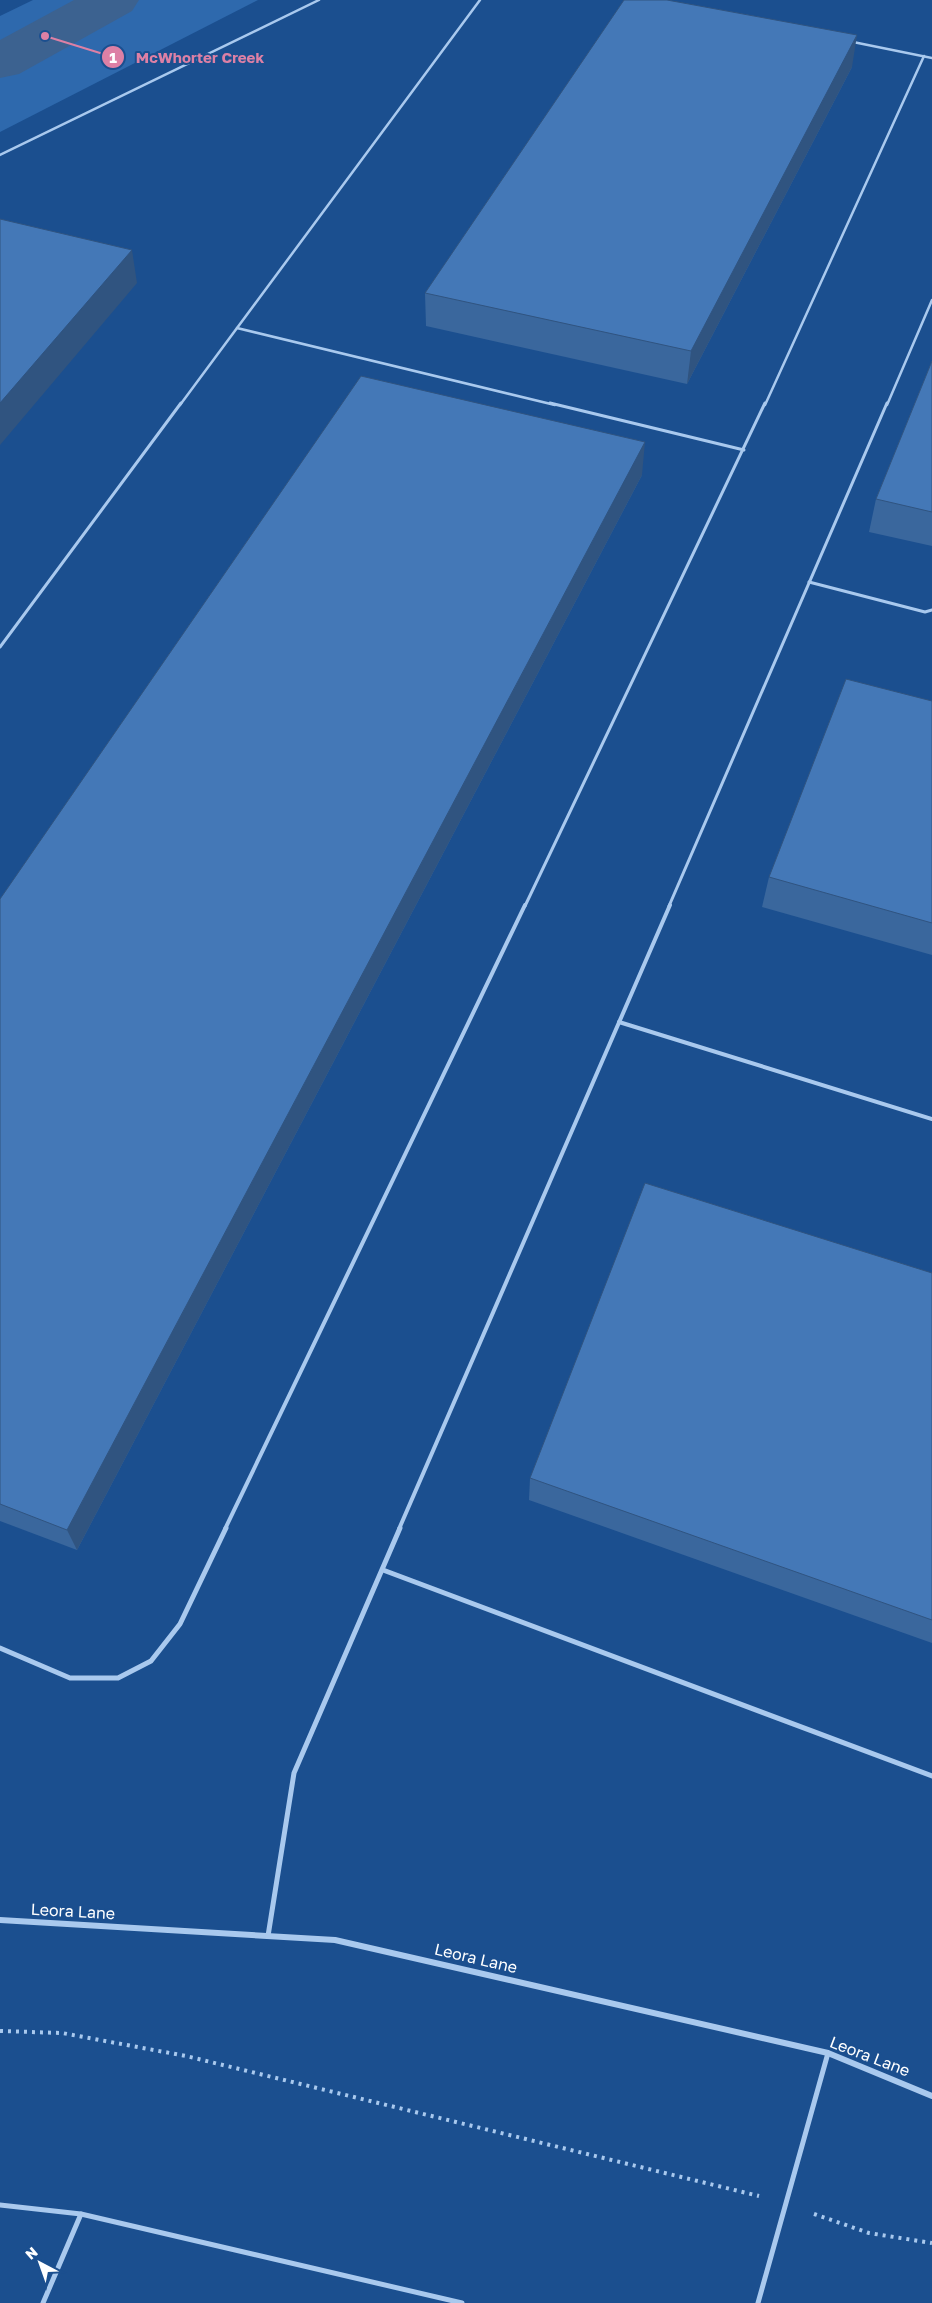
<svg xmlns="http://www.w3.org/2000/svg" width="932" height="2303" viewBox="0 0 932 2303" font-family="'Golos Text',sans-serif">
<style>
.green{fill:#2e69ad}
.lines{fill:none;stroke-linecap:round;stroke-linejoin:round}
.river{fill:#3c6290;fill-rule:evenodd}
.path{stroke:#a9c9ee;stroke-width:4;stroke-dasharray:3 5;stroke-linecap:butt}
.service-far3{stroke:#a9c9ee;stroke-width:2.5}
.service-far2{stroke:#a9c9ee;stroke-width:3}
.service-far1{stroke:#a9c9ee;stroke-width:4}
.service{stroke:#a9c9ee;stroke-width:5}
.minor{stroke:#a9c9ee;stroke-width:6}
.wall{fill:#3a679d}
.shaded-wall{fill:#305480}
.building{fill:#4478b7;stroke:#305480}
.labels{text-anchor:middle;stroke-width:4;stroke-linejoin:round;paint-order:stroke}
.near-street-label{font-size:16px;fill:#fff;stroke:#1b4f8f}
.leader{fill:none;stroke:#dd80a5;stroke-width:2}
.callout-dot{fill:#dd80a5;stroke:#1b4f8f;stroke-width:2}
.mark-label{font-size:15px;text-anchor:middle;font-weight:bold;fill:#fff}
.callout-label{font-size:15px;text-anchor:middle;font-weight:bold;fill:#dd80a5;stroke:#1b4f8f;stroke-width:4;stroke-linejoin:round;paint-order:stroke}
</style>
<rect width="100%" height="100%" fill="#1b4f8f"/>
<polygon class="green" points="33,0 258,0 0,132 0,16"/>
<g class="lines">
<polygon class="river" points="74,0 139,0 132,11 19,74 0,78 0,40"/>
<g class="path">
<polyline points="0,2031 62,2033 186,2056 759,2196"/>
<polyline points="814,2214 869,2233 932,2243"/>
</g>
<g class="service-far3">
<polyline points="853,42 932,58"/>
<polyline points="0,155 319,0"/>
<polyline points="237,328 555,405"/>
<polyline points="180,405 480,0"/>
<polyline points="765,405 924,56"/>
<polyline points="887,405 932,300"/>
</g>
<g class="service-far2">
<polyline points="550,403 744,450"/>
<polyline points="809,582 925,612 932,610"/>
<polyline points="0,647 181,403"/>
<polyline points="525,906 765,403"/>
<polyline points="669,906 887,403"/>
</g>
<g class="service-far1">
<polyline points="619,1022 932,1119"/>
<polyline points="225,1529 525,905"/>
<polyline points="399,1529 670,905"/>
</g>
<g class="service">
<polyline points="383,1570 932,1776"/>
<polyline points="0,1648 70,1678 118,1678 151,1661 180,1624 226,1528"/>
<polyline points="268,1936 294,1773 400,1528"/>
<polyline points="0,2205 81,2214 462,2303"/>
<polyline points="43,2303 81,2214"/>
<polyline points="758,2303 828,2053"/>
</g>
<polyline class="minor" points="0,1920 335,1940 828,2053 932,2096"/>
</g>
<g class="wall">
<polygon points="852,67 687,384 426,326 425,293"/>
<polygon points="932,361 932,546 869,532 876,499"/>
<polygon points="642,475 77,1550 0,1521 0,899"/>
<polygon points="932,701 932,955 762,907 769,877"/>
<polygon points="932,1273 932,1643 529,1500 530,1478"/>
</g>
<g class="shaded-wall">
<polygon points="857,35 852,67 687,384 691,351"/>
<polygon points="132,250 137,283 0,445 0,403"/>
<polygon points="645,442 642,475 77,1550 67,1530"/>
</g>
<g class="building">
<polygon points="624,0 667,0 857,35 691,351 425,293"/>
<polygon points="0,219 132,250 0,403"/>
<polygon points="932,361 932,512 876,499"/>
<polygon points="361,376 645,442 67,1530 0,1504 0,899"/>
<polygon points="846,679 932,701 932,923 769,877"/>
<polygon points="645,1183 932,1273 932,1620 530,1478"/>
</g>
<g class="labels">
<g class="near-street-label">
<text transform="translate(73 1911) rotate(3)" y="6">Leora Lane</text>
<text transform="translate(476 1958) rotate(13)" y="6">Leora Lane</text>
<text transform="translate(870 2056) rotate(21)" y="6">Leora Lane</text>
</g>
</g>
<path class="leader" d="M45 36L113 57"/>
<g class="callout-dot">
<circle cx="45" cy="36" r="5"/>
<circle cx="113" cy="57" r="12"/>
</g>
<g class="mark-label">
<text x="113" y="63">1</text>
</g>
<g class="callout-label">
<text x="200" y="63">McWhorter Creek</text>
</g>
<g transform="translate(40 2263) rotate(319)" stroke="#1b4f8f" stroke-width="4" paint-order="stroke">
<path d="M0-4L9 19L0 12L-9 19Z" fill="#ffffff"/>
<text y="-8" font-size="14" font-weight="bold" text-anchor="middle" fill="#ffffff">N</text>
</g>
</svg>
